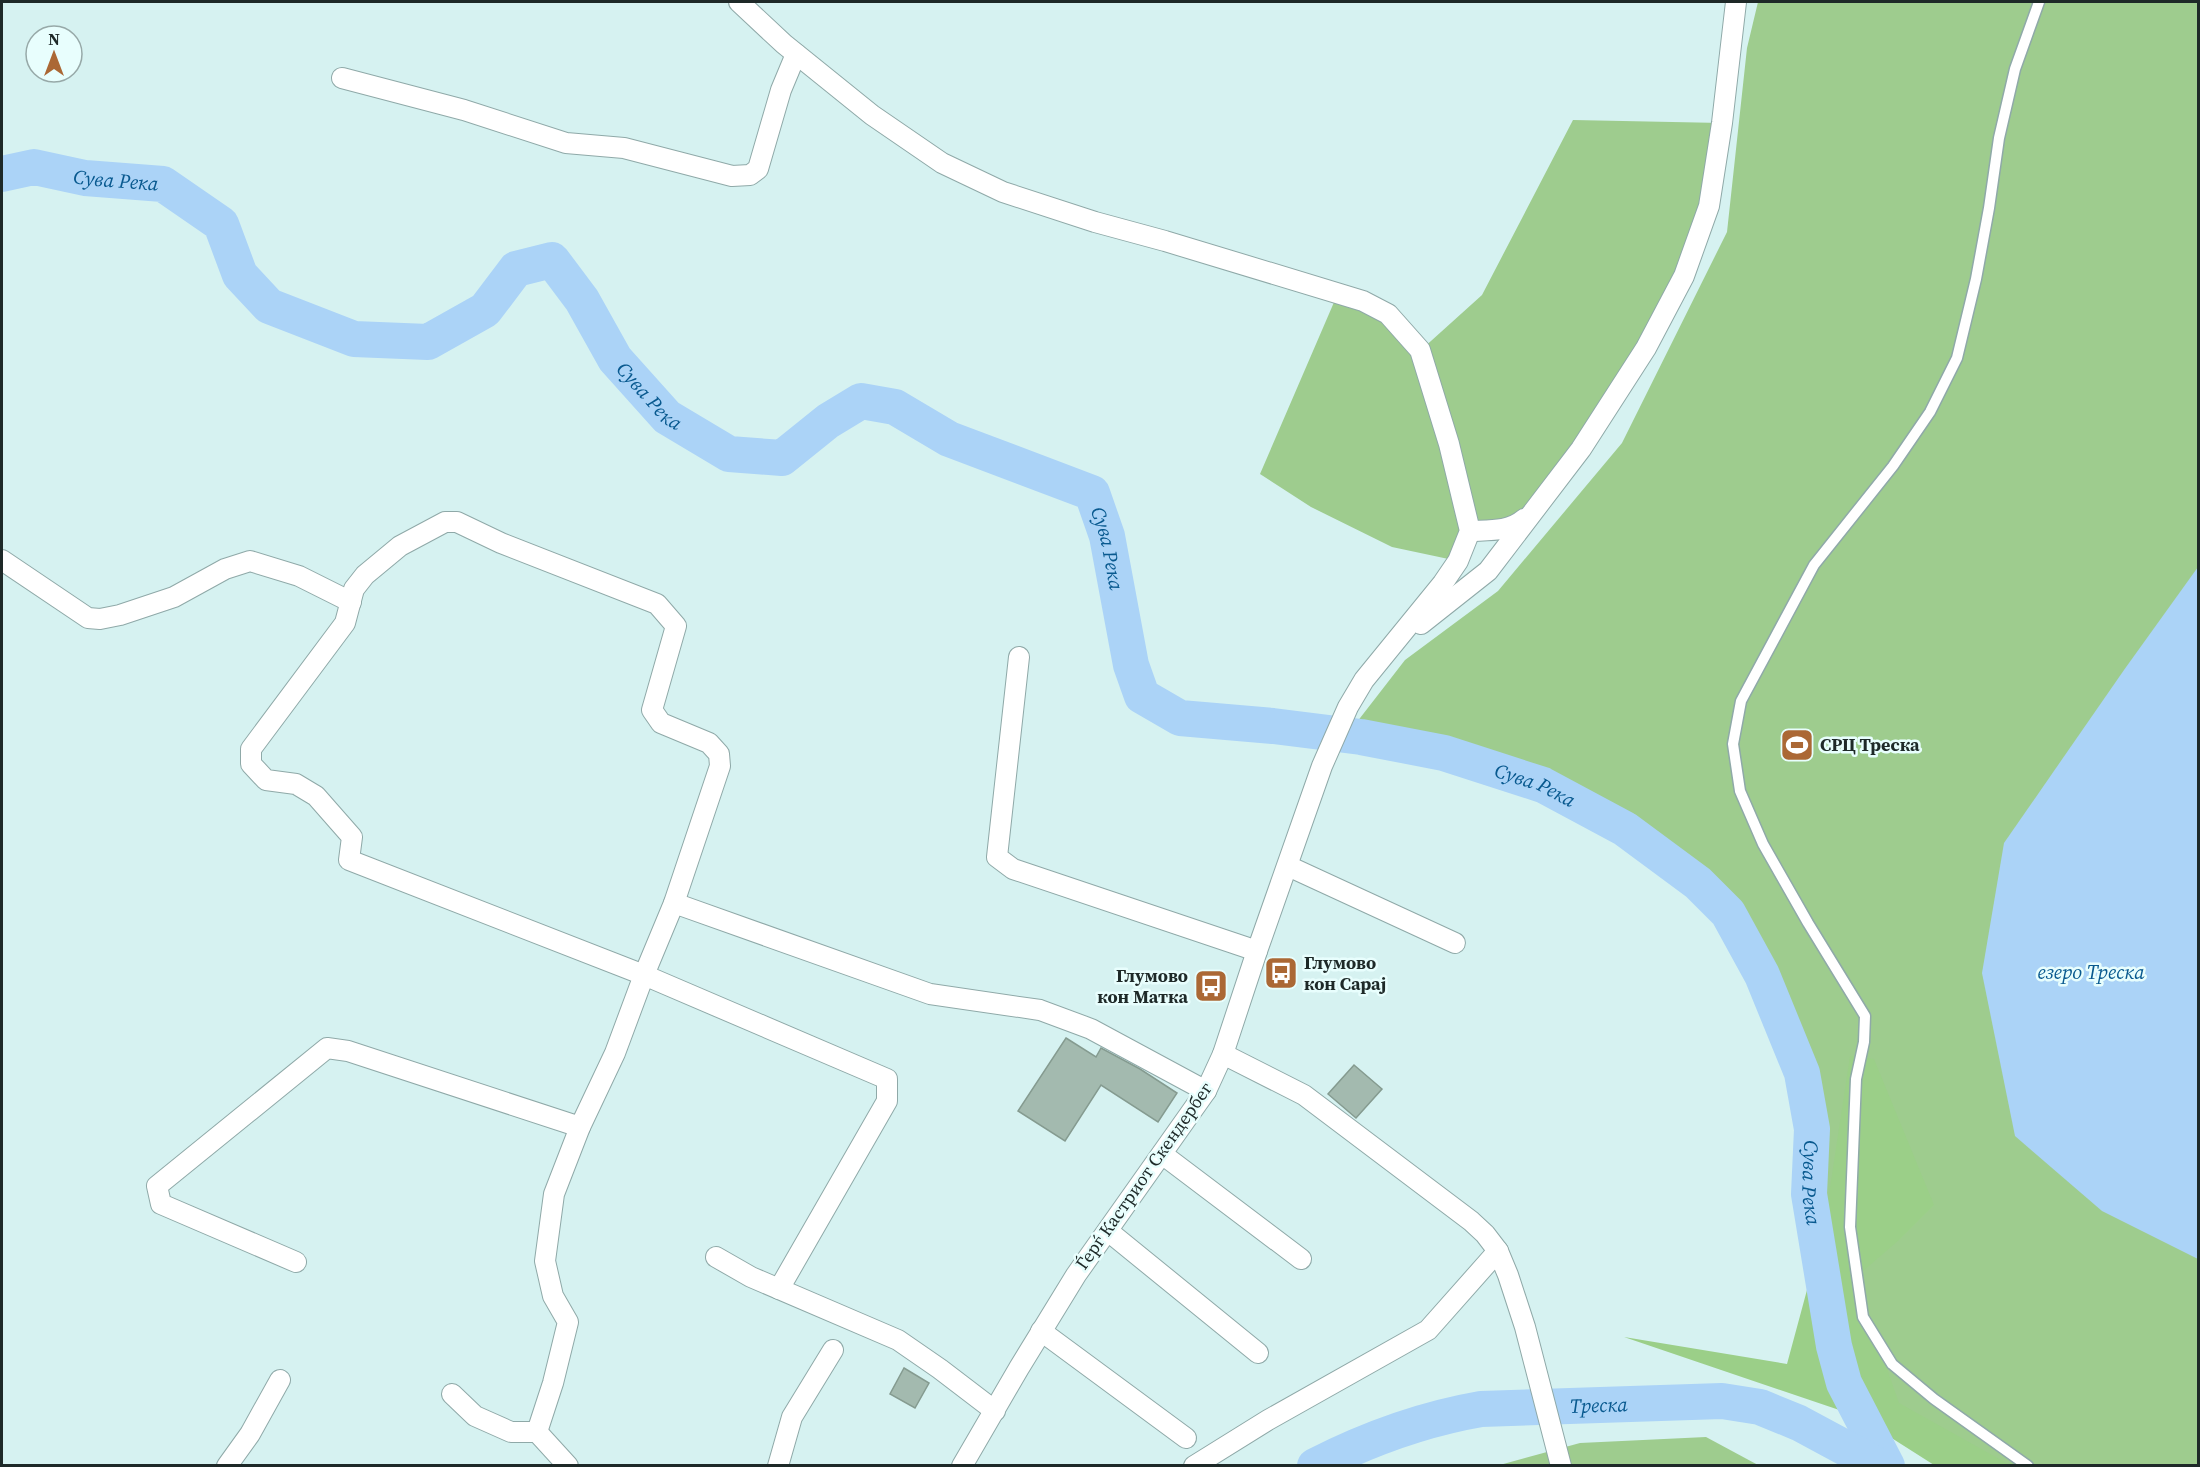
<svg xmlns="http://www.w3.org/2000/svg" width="2200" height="1467" viewBox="0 0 2200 1467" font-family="'Source Serif 4',serif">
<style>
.green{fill:#9ecc8e}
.forest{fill:#9bcf88}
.water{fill:#abd3f7}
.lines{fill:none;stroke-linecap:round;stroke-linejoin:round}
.river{stroke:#abd3f7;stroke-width:36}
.building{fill:#a3baaf;stroke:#859b90;stroke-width:1.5}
.service-casing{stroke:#8fa9a8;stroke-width:13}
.minor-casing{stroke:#8fa9a8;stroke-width:22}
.service{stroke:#fff;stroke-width:10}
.minor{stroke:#fff;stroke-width:20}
.labels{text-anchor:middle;stroke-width:5;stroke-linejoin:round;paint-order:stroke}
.poi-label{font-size:18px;font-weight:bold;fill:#1e2928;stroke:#e8fefd;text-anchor:start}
.street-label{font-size:18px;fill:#1e2928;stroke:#e8fefd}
.water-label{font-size:20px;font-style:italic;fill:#08598f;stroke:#e8fefd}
</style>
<rect width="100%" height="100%" fill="#d6f2f1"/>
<g class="green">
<polygon points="1758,2 2198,2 2198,1465 1935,1465 1827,1323 1811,1161 1781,991 1700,889 1596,817 1440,758 1350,731 1405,660 1498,591 1622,443 1727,232 1747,48"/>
<polygon points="1573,120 1722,123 1684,276 1533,511 1470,531 1458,561 1392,547 1311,507 1260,474 1338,293 1363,301 1421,350 1482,295"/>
<polygon points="1706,1437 1758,1465 1496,1466 1580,1443"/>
</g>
<polygon class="forest" points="1850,1056 1874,1059 1934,1205 1899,1240 1855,1278 1899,1403 2010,1465 1934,1465 1857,1416 1624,1337 1787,1364 1824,1227"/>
<polygon class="water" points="2198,567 2198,1259 2102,1211 2015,1136 1982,973 2004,843 2124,670"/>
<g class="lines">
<g class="river">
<path id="s1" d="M2,174L34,167L85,178L163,184L221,224L240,275L269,306L354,339L428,342L485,310L516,269L552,260L582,300L615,359L667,417L729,454L782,458L828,421L861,401L895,407L949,439L1092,493L1107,536L1131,665L1142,696L1180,718L1273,726L1361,737L1444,753L1543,785L1625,829L1698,883L1728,913L1762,975L1802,1073L1812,1129L1809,1194L1834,1346L1844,1383L1887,1466"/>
<path id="s2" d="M1315,1466C1368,1439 1423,1419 1481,1409L1722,1401L1760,1407L1799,1423L1879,1466"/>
</g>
</g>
<g class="building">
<polygon points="1066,1038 1096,1057 1101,1048 1140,1069 1177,1093 1158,1122 1101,1085 1065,1141 1018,1111"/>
<polygon points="1354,1065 1382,1089 1356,1118 1328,1094"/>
<polygon points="904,1368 929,1383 915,1408 890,1394"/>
</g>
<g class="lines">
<defs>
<polyline id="service" points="2028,1466 1934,1399 1892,1364 1863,1317 1850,1227 1856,1079 1864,1042 1865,1016 1808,923 1763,844 1740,791 1733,744 1741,701 1814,565 1893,466 1930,412 1957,358 1976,279 1989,208 1999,138 2015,69 2039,2"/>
<g id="minor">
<polyline points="739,2 784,44 872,115 942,163 1003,192 1095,222 1165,241 1363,301 1388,314 1420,350 1449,444 1470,531 1458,561 1443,583 1364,680 1348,707 1322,766 1257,951 1223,1054 1206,1091 1076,1275 1019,1368 962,1466"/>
<polyline points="342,78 464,110 566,143 624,148 732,176 750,175 758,169 781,90 796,54"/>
<path d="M1470,531C1489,530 1509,532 1524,519"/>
<polyline points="2,560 88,618 100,619 120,615 174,597 225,569 250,561 299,576 351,602"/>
<polyline points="1421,624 1488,571 1581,449 1646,348 1684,276 1709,206 1722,123 1736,2"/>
<polyline points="1019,657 997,857 1013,869 1257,951"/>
<polyline points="1288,866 1455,943"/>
<polyline points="674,903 930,994 1040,1010 1091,1029 1206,1091"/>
<polyline points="1223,1054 1304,1095 1471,1221 1485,1234 1498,1251 1508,1275 1525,1327 1561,1466"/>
<polyline points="1162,1154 1301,1259"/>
<polyline points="1108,1231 1258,1353"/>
<polyline points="716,1257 751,1277 898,1340 940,1369 995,1411"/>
<polyline points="296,1262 161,1204 157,1186 327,1048 348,1051 580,1127"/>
<polyline points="1041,1331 1186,1438"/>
<polyline points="452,1394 475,1416 511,1432 537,1432 568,1466"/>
<polyline points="537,1432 553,1383 568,1322 553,1296 545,1261 554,1194 580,1127 615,1053 644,975 674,903 720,766 719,754 709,743 661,723 652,710 676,626 657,604 501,543 457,522 445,522 400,546 365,575 354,589 345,623 251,749 251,764 266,780 296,784 316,796 352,837 349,860 644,975 887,1079 887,1101 779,1289"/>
<polyline points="227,1466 250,1434 280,1380"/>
<polyline points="778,1466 792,1417 833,1350"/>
<polyline points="1194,1466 1268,1420 1428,1330 1498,1251"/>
</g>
</defs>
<use href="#service" class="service-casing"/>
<use href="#minor" class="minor-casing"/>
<use href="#service" class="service"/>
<use href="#minor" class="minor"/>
</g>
<defs>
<symbol id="stadium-square" viewBox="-11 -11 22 22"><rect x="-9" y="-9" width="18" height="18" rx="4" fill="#ab6835" stroke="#e8fefd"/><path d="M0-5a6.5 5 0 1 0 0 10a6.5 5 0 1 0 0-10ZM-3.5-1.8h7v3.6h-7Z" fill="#fff"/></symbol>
<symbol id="bus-square" viewBox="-11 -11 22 22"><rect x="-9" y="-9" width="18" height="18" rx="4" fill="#ab6835" stroke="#e8fefd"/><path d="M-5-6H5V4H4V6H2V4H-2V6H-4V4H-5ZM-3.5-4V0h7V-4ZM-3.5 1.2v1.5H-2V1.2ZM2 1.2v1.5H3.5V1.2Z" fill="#fff"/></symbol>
</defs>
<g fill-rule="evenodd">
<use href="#stadium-square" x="1778" y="726" width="38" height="38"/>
<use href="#bus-square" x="1262" y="954" width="38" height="38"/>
<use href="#bus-square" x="1192" y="967" width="38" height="38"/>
</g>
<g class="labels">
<g class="poi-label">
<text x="1820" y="751">СРЦ Треска</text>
<text x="1304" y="969">Глумово<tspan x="1304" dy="21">кон Сарај</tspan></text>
<text x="1188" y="982" text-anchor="end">Глумово<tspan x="1188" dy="21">кон Матка</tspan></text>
</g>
<g class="street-label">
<text transform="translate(1144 1176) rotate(-55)" y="6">Ѓерѓ Кастриот Скендербег</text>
</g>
<g class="water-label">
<text dy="7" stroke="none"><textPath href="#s1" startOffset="116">Сува Река</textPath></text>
<text dy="7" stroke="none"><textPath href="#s1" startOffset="818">Сува Река</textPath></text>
<text dy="7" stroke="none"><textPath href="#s1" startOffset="1376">Сува Река</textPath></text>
<text dy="7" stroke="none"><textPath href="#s1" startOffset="1935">Сува Река</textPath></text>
<text x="2091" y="979">езеро Треска</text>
<text dy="7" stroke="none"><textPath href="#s1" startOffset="2456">Сува Река</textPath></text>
<text dy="7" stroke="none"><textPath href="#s2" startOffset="294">Треска</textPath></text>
</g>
</g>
<rect width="2200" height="1467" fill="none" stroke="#1e2928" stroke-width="6"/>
<g transform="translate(54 54)"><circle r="28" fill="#e8fefd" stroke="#97a9a8" stroke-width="1.5"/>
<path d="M0-4.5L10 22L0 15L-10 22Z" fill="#ab6835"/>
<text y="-9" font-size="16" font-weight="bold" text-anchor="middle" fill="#1e2928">N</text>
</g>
</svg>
